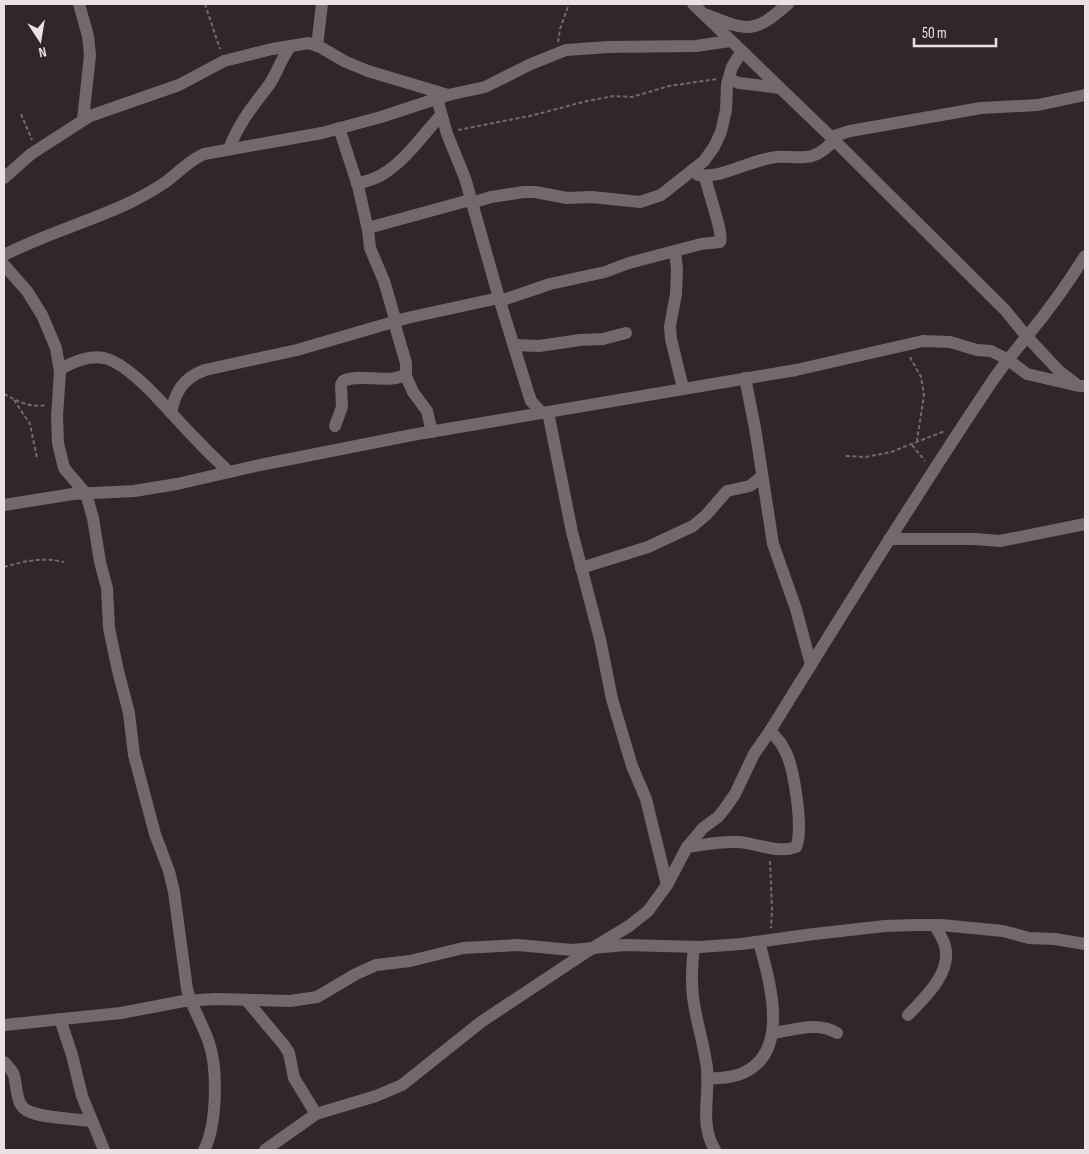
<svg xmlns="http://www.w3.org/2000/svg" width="1089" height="1154" viewBox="0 0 1089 1154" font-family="'Sofia Sans Condensed',sans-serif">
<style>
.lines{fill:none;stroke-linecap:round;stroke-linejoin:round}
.path{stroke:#726a6b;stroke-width:2;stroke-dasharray:4 2.5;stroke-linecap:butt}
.street{stroke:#73686a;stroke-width:12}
</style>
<rect width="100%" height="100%" fill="#312729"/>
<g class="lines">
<g class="path">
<polyline points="205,4 220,49"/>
<polyline points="558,42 560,29 569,4"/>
<polyline points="21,114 32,140"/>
<polyline points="458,130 530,116 587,101 614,96 632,97 669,86 717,79"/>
<polyline points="910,357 921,377 924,395 917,441"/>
<path d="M4,394C19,402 30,408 47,405"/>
<polyline points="14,400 30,424 37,458"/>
<polyline points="912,445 925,461"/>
<polyline points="846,456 866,457 891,452 945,431"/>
<path d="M4,567C24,561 43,557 64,562"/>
<polyline points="770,861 772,909 771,928"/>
</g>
<g class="street">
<polyline points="79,4 88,36 90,55 83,120"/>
<polyline points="693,4 831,137 1005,310 1023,332 1029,335 1030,340 1059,371 1075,383"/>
<path d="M707,15C719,19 735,28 748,27C763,27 778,12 788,4"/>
<polyline points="317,46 322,4"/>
<polyline points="729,79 739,83 780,88"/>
<polyline points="437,98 447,134 465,178 499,298 528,392 531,401 542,413"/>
<polyline points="339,128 358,186 368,230 370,248 384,281 396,322"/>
<polyline points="831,137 850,131 981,108 1038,105 1085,95"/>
<path d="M229,149C238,124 253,106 269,85C277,73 281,59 290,47"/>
<path d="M698,175C723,179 751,159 777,157C789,156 801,159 812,156C822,153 828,147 834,140"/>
<polyline points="4,178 31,154 90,116 179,85 224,61 272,49 309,43 320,47 346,62 368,71 448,95"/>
<path d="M357,184C366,181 376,179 383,174C406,160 423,135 441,115"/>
<polyline points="471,203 491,197 524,192 535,192 567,198 592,197 640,202 661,195 704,161 714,147 721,132 726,110 727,84 732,67 742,51"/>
<polyline points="368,228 470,200"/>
<polyline points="675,252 677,269 676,294 670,326 671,339 683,388"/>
<path d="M4,255C45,234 89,222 131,202C143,196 156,189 167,181C180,171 190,160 204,154L322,133L381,117L448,95L485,87L531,64L566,50L608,47L696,46L730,41"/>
<path d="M4,265L27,291L42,315L56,348L60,372L57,416L58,443L64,468L86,494L93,518L100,562L107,588L109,628L118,671L129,713L134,755L155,834L169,871L174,892L187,989C192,1008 203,1024 209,1043C218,1069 217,1126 204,1150"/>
<path d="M500,301L550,284L605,272L629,263L701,244L720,242C724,234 707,189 705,176"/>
<polyline points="514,345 539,346 580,340 603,339 626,333"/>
<path d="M60,369C74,362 88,355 104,358C131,364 169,411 188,431C201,445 215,459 229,472"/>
<polyline points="405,374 413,392 427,411 432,432"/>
<polyline points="745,378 755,428 773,544 796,609 811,665"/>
<polyline points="548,412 572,532 600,639 612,699 632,766 646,799 667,885"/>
<path d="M171,413C175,392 183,378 205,370L297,350L407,318L499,298"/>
<path d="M335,426L342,407L341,385L343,381C361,372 393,386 406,373V363L394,322"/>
<polyline points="4,505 73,494 134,491 177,484 260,465 412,435 796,370 923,341 950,342 977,350 991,351 1007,359 1027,374 1079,386 1085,386"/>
<polyline points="889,539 974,539 1000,541 1085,524"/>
<polyline points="581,568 648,547 693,526 706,515 727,491 750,486 762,476"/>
<path d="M687,847C703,845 720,841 738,842C756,843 778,854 796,847C804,831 794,765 784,749C781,742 775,736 770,731"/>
<path d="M694,947C692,963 691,980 693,997C696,1021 704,1044 707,1068C710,1096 699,1124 715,1150"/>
<polyline points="247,1001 284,1045 289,1053 294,1078 316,1114"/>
<path d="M908,1015C925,997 952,973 945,946C943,938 938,931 934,925"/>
<polyline points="60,1019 72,1055 82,1096 104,1150"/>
<polyline points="4,1025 121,1013 184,1001 215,999 290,1001 317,997 356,974 376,965 410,961 463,948 518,945 572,950 625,945 700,947 741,944 814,934 885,926 915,925 941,925 1003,931 1029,938 1055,939 1085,944"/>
<path d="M773,1033C794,1030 818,1021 837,1033"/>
<path d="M4,1062C19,1077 13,1078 18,1097C19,1102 21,1107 26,1110C39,1118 75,1119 92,1121"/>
<path d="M707,1079C720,1078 734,1078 745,1072C791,1050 769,979 759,942"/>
<path d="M265,1150L316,1114L376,1096L402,1085L481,1022L591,949L629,926L648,911L667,885L687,847L703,828L718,817L726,807L735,794L754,754L770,731C843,613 916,495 993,380C1004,364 1016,350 1028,335C1049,310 1068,283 1085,256"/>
</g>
</g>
<rect width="1089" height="1154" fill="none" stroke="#e8e2e3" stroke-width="10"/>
<g transform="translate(40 40) rotate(168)" stroke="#312729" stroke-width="4" paint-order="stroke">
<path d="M0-4L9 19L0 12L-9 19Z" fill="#e8e2e3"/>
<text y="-8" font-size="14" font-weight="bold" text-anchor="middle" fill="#e8e2e3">N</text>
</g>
<path d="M914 38v8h82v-8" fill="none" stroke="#e8e2e3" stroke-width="2.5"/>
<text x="922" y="38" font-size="15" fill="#e8e2e3" stroke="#312729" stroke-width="4" paint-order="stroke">50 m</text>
</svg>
